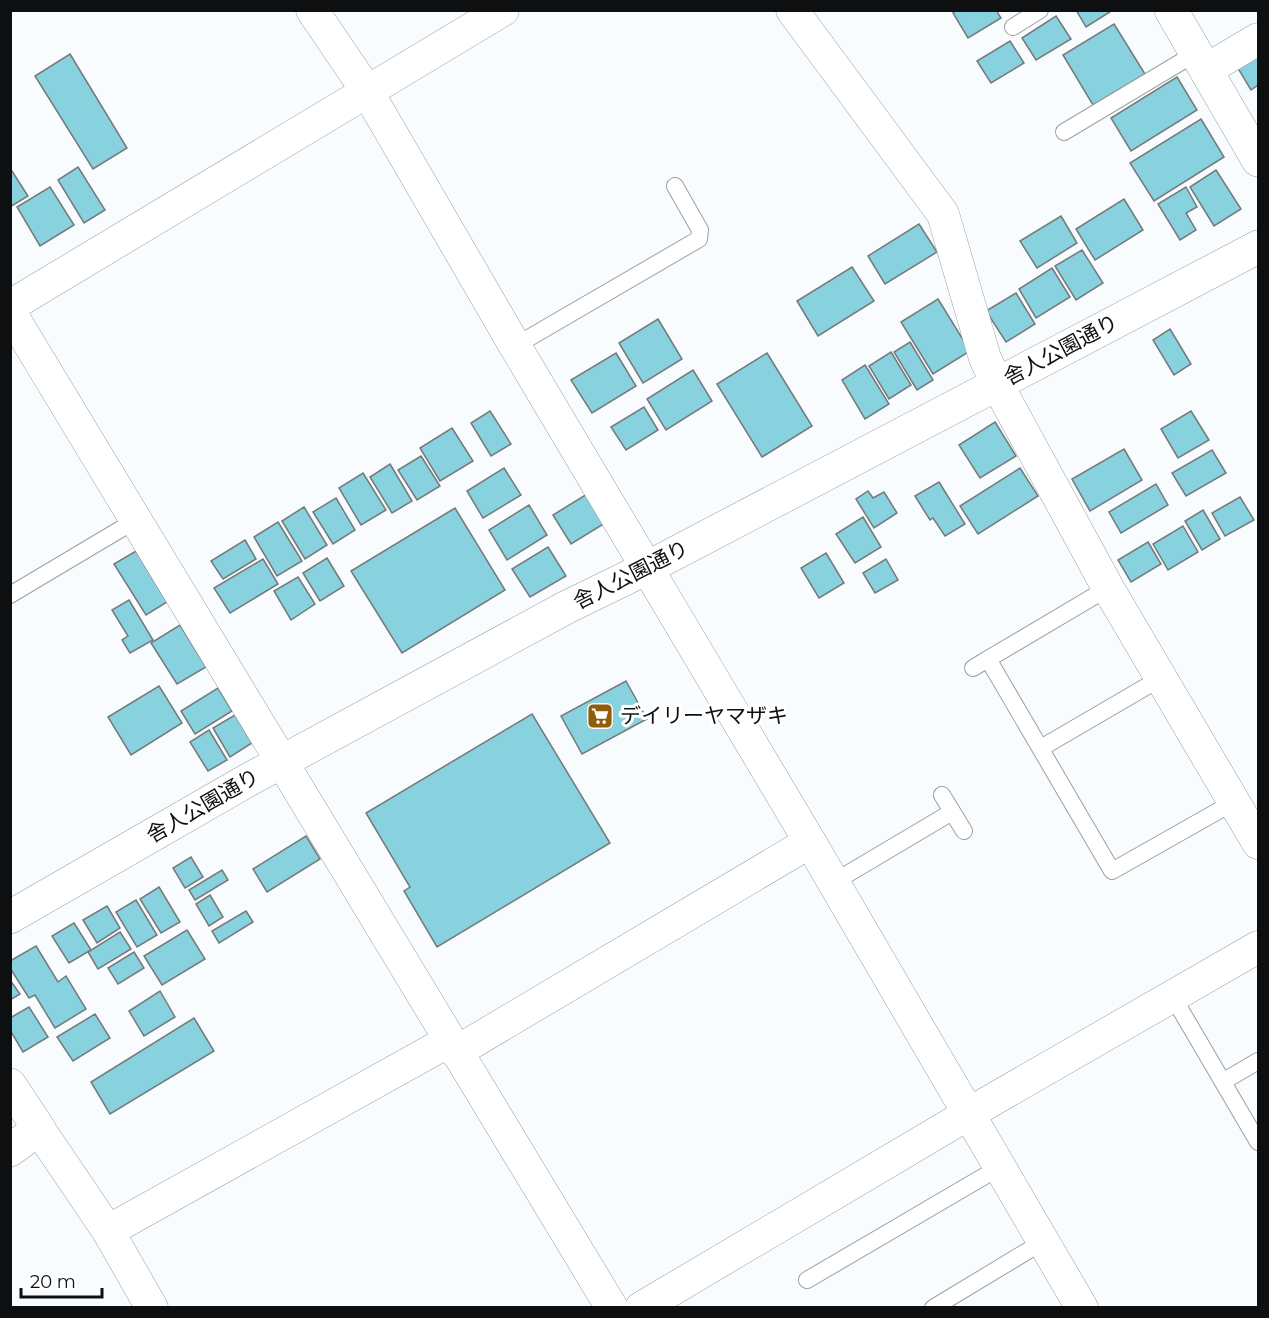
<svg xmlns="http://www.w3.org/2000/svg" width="1269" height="1318" viewBox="0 0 1269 1318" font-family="Montserrat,'Noto Sans JP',sans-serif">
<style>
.building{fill:#88d2df;stroke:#75797a;stroke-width:1.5}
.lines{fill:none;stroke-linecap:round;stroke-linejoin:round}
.service-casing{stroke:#9ca0a2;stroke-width:18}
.minor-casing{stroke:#9ca0a2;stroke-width:33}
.tertiary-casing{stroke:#9ca0a2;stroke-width:34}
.service{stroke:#fff;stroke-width:16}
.minor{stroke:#fff;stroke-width:32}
.tertiary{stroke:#fff;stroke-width:33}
.labels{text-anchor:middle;stroke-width:6;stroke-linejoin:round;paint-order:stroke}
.street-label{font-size:21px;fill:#0e0f10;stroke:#fff}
.poi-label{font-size:21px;fill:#0e0f10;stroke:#fff;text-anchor:start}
</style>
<rect width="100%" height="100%" fill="#f9fcff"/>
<g class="building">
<polygon points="957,10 996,10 1001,18 968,38 953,13"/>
<polygon points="1076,10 1113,10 1086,27"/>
<polygon points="1056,16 1071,39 1036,60 1022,38"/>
<polygon points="1114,24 1145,74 1093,105 1063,55"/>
<polygon points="1010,41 1024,63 991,83 977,61"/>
<polygon points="1258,51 1258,85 1251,90 1236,65"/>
<polygon points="70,54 127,148 93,169 35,76"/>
<polygon points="1177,77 1197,110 1131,151 1111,118"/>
<polygon points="1201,119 1224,157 1154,201 1130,163"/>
<polygon points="78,167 105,210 84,223 58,180"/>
<polygon points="10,168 28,196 10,207"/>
<polygon points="1216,170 1241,209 1214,226 1190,187"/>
<polygon points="50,187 74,225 40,246 17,207"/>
<polygon points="1186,187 1197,207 1186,213 1196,230 1180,240 1158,204"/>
<polygon points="1124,199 1143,230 1095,260 1076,229"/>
<polygon points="1061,216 1077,243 1037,268 1020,241"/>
<polygon points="919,224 937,252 885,284 868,256"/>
<polygon points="1082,250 1103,283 1076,300 1055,266"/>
<polygon points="852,267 874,301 818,336 797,301"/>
<polygon points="1052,268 1070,297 1036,318 1019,289"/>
<polygon points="1016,293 1035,324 1006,342 986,311"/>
<polygon points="938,299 970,351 933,374 901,322"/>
<polygon points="658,319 682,359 643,383 619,343"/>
<polygon points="1170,329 1191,364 1174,375 1153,340"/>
<polygon points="910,342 933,380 917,390 894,352"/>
<polygon points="891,352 911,385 889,399 869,366"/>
<polygon points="616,353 636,386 592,413 571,380"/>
<polygon points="767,353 812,426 762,457 717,384"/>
<polygon points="865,365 889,404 865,419 842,380"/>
<polygon points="693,370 712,401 666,430 647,399"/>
<polygon points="644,407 658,430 626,450 611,427"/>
<polygon points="490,411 511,444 491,456 471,423"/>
<polygon points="1191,411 1209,440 1178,458 1161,429"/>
<polygon points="995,422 1016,456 980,478 959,445"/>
<polygon points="452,428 473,461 440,481 420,448"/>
<polygon points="1124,449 1142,480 1090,511 1072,479"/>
<polygon points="1212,450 1226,473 1186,496 1172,473"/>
<polygon points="421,456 440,486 417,500 398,470"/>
<polygon points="390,464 412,501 392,513 370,477"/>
<polygon points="504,468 521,495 483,518 467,491"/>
<polygon points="1020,468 1038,496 978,534 960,506"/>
<polygon points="363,473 386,510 361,525 339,488"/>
<polygon points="939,482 965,524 945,536 933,518 930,520 915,496"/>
<polygon points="1156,484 1168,505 1121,533 1109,512"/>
<polygon points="868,491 873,498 884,492 897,513 874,528 856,499"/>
<polygon points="587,494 605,523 571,544 553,515"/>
<polygon points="1240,497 1254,520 1225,536 1212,513"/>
<polygon points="336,498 355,530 333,544 313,512"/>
<polygon points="529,505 547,535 507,560 489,530"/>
<polygon points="304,507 327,545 305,559 282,521"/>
<polygon points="455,508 505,590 402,653 351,571"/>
<polygon points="1203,510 1220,539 1202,550 1185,521"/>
<polygon points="863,517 881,547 855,563 836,534"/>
<polygon points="278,522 302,561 277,576 254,537"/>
<polygon points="1183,526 1198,552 1168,570 1153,544"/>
<polygon points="245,540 256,559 223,579 211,561"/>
<polygon points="1148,542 1161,564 1131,582 1118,560"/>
<polygon points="548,547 566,576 530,597 512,569"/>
<polygon points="136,551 167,602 146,615 114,564"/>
<polygon points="826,553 844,583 819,598 801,568"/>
<polygon points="327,558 344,586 320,601 303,573"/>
<polygon points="263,559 278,584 230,613 214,588"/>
<polygon points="886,559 898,580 875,593 863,573"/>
<polygon points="298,577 315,604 291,620 274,591"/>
<polygon points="129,600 153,640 130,653 122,640 128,636 112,610"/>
<polygon points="180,625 206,667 177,684 151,643"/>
<polygon points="626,681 647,719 582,754 561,716"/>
<polygon points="159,686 182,723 131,755 108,717"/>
<polygon points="218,688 232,711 195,734 181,711"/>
<polygon points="532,714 610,843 437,947 404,891 410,887 366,813"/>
<polygon points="235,715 252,743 230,757 213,728"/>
<polygon points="209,730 227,760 208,771 190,742"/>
<polygon points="306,836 320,859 267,892 253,869"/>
<polygon points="191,857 203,877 185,888 173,868"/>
<polygon points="222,870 228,880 195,900 189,890"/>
<polygon points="159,887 180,922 161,933 140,899"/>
<polygon points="210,895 223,917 209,926 196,904"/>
<polygon points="136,900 157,935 137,947 116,912"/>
<polygon points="107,906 120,928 97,943 83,920"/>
<polygon points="246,911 253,922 219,943 212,931"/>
<polygon points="74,923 91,950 69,963 52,936"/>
<polygon points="187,930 205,959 162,985 144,956"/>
<polygon points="120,932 131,949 98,969 88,952"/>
<polygon points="36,946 58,982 66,976 86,1009 55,1028 35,995 29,998 10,968 10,961"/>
<polygon points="134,952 144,968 118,984 108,968"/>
<polygon points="10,980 20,994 10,1000"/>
<polygon points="160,991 175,1017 144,1036 129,1011"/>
<polygon points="29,1007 48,1037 23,1052 10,1030 10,1018"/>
<polygon points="95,1014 110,1038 73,1061 57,1037"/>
<polygon points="194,1018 214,1051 110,1114 91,1082"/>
</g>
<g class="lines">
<defs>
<g id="service">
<polyline points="1013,27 1040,10"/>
<polyline points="1064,132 1196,53"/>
<polyline points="515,346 699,239 700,230 675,186"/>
<polyline points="1108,588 988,659 1112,871 1234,802"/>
<polyline points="10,595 136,520"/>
<polyline points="973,668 988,659"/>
<polyline points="1041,748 1161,678"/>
<polyline points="942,795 964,831"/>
<polyline points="834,882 952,812"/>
<polyline points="1173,997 1258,1142"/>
<polyline points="1224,1081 1258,1061"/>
<polyline points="807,1280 1000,1167"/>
<polyline points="933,1308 1044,1241"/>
</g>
<g id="minor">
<polyline points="312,10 367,91 515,346 810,842 1082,1308"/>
<polyline points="792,10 943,214 985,358 997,384 1108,588 1258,843"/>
<polyline points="1206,70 1258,39"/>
<polyline points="10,306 503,10"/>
<polyline points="10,312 612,1308"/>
<polyline points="456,1052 810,842"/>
<polyline points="39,1129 108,1231 152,1308"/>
<polyline points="108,1231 449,1041"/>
<polyline points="641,1308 987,1103 1258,947"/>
</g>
<g id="tertiary">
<polyline points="1171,10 1258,160"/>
<polyline points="10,917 248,780 567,607 647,568 1258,247"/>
<polyline points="10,1085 39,1129 10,1150"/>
</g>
</defs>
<use href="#service" class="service-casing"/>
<use href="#minor" class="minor-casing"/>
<use href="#tertiary" class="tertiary-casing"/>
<use href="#service" class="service"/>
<use href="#minor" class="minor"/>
<use href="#tertiary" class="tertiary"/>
</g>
<defs>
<symbol id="supermarket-square" viewBox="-11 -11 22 22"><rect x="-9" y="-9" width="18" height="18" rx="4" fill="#905d0d" stroke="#fff"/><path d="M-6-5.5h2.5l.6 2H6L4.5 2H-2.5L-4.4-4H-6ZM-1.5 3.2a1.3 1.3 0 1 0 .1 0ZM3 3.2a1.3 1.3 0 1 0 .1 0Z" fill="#fff"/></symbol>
</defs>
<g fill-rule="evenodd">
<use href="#supermarket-square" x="585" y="701" width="30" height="30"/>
</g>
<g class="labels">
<g class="street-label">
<text transform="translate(1061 350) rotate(-28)" y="7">舎人公園通り</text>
<text transform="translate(631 575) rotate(-27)" y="7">舎人公園通り</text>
<text transform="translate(203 806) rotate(-30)" y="7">舎人公園通り</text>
</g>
<g class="poi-label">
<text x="620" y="723">デイリーヤマザキ</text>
</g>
</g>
<rect width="1269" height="1318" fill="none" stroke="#0e0f10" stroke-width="24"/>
<path d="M21 1288v9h81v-9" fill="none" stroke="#0e0f10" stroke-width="3"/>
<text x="30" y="1288" font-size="18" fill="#0e0f10" stroke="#ffffff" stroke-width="4.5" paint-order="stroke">20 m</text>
</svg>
